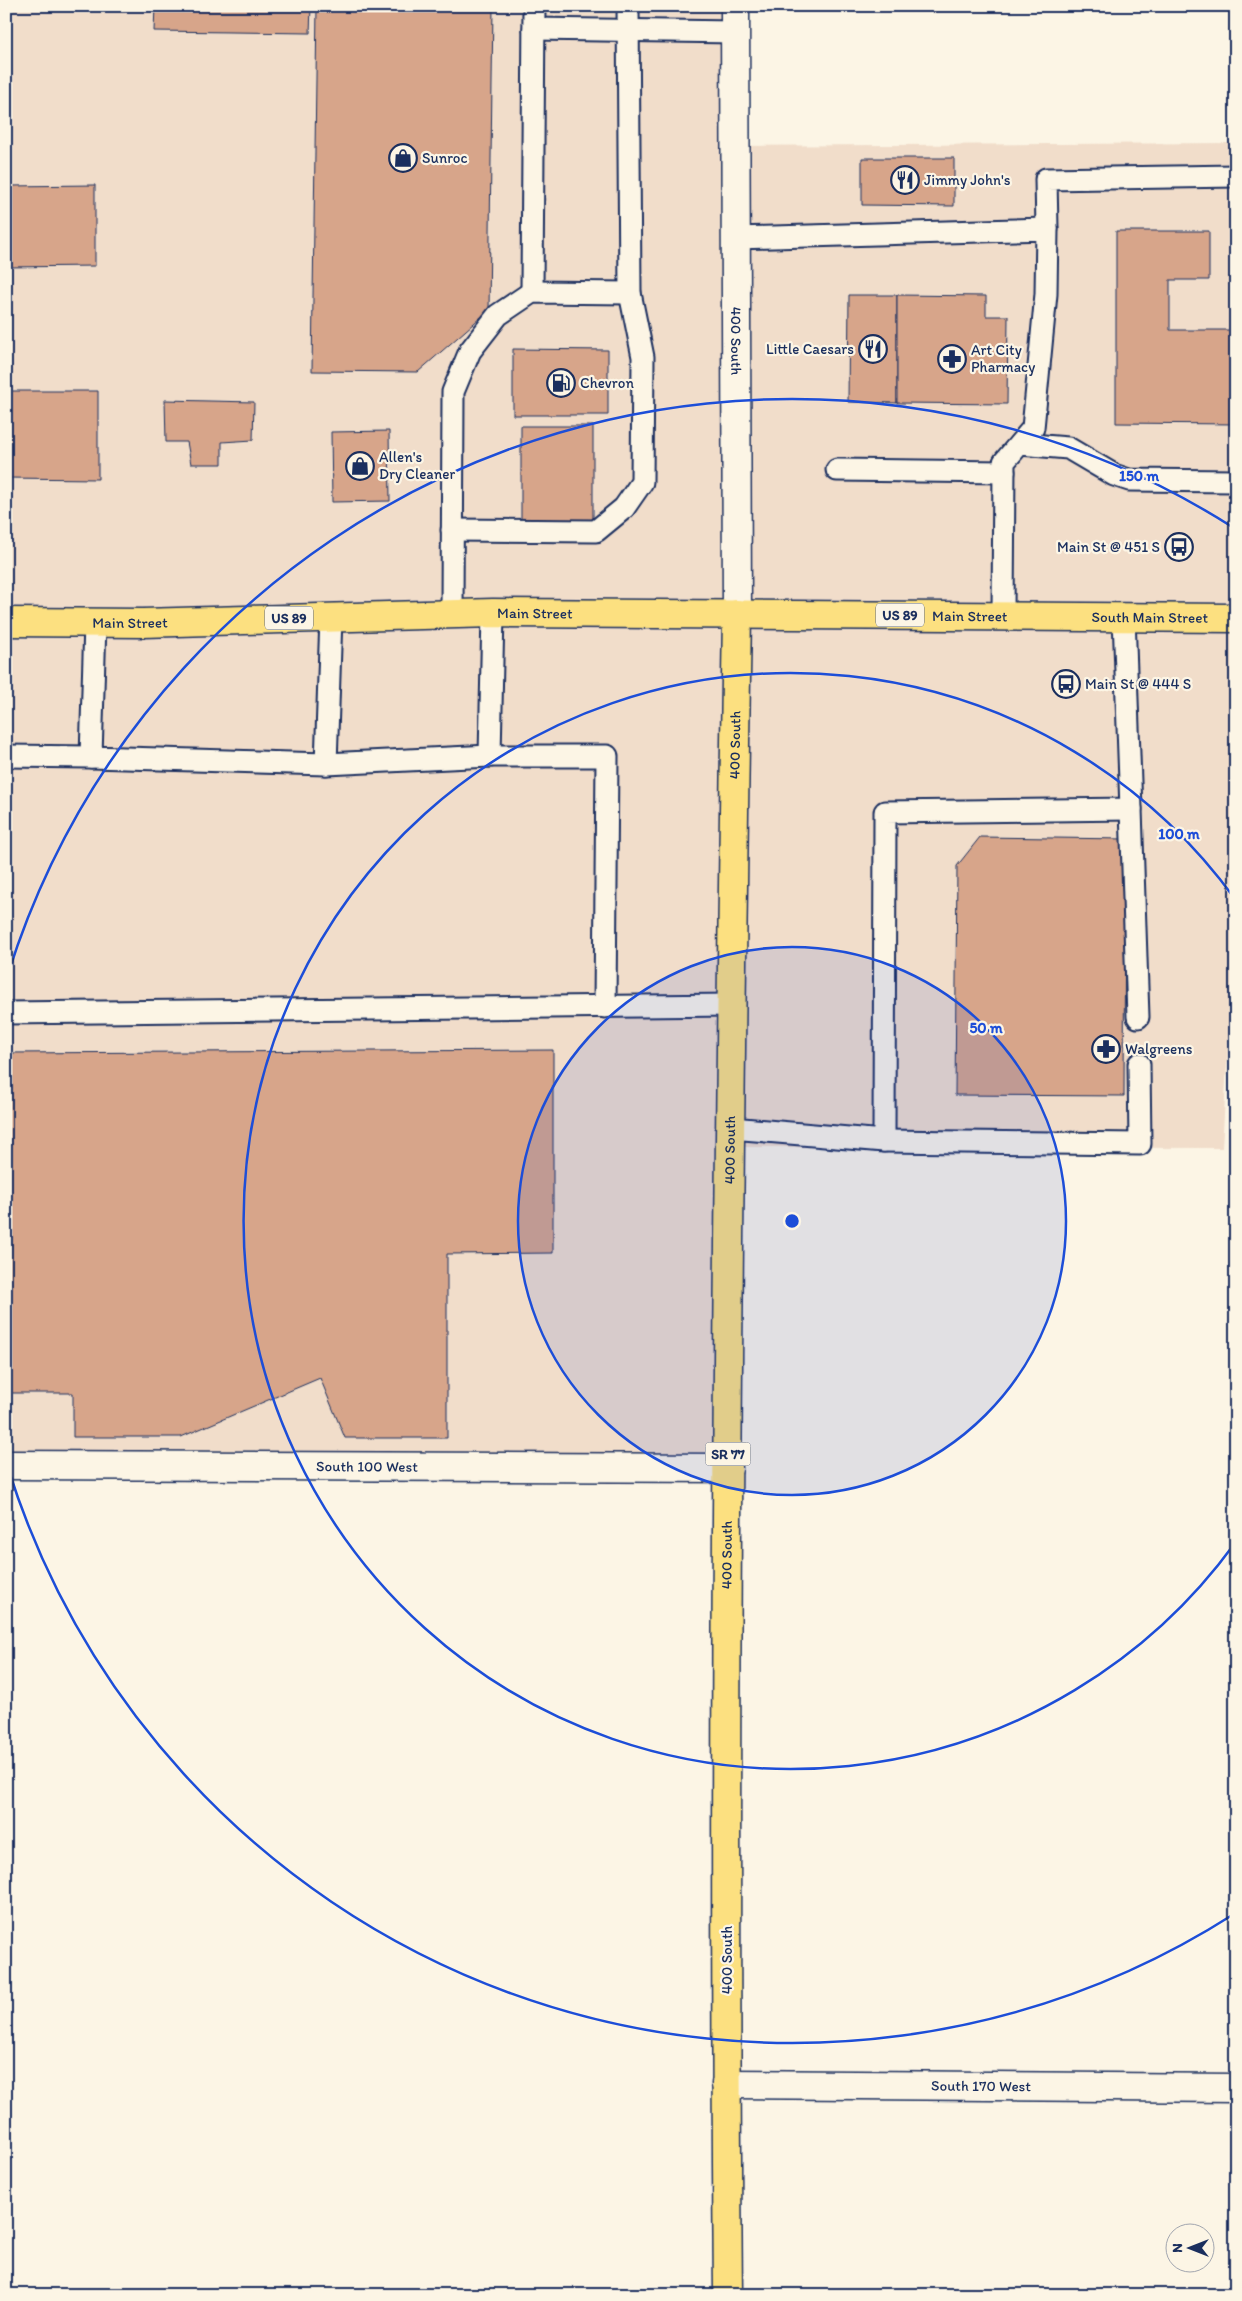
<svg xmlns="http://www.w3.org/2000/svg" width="1242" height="2301" viewBox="0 0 1242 2301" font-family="Itim,sans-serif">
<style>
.built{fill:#f1ddca}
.building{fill:#d7a58a;stroke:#1b2f5e}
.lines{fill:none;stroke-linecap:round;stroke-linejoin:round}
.service-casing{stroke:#1b2f5e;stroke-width:25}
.minor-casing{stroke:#1b2f5e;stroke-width:31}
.tertiary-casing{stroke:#1b2f5e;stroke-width:31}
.secondary-casing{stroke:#1b2f5e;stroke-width:31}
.primary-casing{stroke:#1b2f5e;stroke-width:31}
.service{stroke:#fcf5e5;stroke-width:21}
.minor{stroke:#fcf5e5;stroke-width:28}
.tertiary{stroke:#fcf5e5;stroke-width:28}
.secondary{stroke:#fcf5e5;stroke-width:28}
.primary{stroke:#fce080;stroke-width:28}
.ring{fill:none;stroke:#1d4ed8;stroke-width:2.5}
.labels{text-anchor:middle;stroke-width:4.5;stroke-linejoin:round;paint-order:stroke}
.shield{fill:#fcf5e5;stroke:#5e6a86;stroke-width:1}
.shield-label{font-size:14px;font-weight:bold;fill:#1b2f5e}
.poi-label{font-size:15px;fill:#1b2f5e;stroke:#fcf5e5;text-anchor:start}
.street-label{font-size:15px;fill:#1b2f5e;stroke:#fcf5e5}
.centre{fill:#1d4ed8;stroke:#fcf5e5;stroke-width:2.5}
.ring-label{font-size:15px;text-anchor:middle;font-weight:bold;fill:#1d4ed8;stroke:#fcf5e5;stroke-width:4.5;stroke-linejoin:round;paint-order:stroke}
</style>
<rect width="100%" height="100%" fill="#fcf5e5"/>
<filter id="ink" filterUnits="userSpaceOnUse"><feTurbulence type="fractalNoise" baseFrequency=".02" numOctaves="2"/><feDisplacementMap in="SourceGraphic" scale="10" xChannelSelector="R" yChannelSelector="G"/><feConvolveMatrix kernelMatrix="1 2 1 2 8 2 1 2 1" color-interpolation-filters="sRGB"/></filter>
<g filter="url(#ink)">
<polygon class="built" points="6,6 735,6 735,146 1236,143 1236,982 1232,983 1222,1148 731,1147 728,1468 6,1465"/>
<g class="building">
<polygon points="155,6 311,6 310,33 154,31"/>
<polygon points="317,6 493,6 489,310 418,372 312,371"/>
<polygon points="862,158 954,158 954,206 862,205"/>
<polygon points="95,185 95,266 6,267 6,201 9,201 9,186"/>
<polygon points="1116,231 1209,231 1209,280 1170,280 1170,330 1236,330 1236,424 1116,423"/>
<polygon points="849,295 897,295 897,403 848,402"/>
<polygon points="897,295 986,296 986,316 1008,316 1007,404 897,403"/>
<polygon points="513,349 608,350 608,415 513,415"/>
<polygon points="6,391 98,391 98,479 6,478"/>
<polygon points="165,400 254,402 253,440 222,442 222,464 191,464 187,442 166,442"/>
<rect x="521" y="426" width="72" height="95"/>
<polygon points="389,431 390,501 332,502 331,432"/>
<polygon points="980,837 1125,839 1124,1096 955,1095 957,866"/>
<polygon points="553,1050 553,1253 447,1254 447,1438 345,1438 320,1378 181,1437 73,1437 73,1393 6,1393 6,1053"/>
</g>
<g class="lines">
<defs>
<g id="service">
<polyline points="534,29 735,32"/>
<polyline points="1047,229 1046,179 1236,176"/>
<polyline points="736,238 1047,229 1046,294 1033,428 1004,462 1003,616"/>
<polyline points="532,292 534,6"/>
<polyline points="1020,444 1068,448 1114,475 1129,480 1236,481"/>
<polyline points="837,470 1004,472"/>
<polyline points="452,530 596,531 624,508 642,482 643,357 630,293 628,6"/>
<polyline points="493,613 490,756 607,756 605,1007"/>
<polyline points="452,614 453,392 470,351 498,315 532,292 630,293"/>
<polyline points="95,623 91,757 326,764 331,617"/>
<polyline points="6,756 91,757"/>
<polyline points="326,764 490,756"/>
<polyline points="1131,809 1138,1017"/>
<polyline points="6,1013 732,1005"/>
<polyline points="731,1128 884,1141 885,812 1131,809 1124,617"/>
<polyline points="884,1141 1140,1144 1139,1064"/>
</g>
<g id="minor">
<path id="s1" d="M726,2084L1236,2088"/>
</g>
<g id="tertiary">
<path id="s2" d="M6,1465L728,1468"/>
</g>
<g id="secondary">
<path id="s3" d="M735,6L737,614"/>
</g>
<g id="primary">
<path id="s4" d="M6,622L143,623L493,613L1236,618"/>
<path id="s5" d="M728,2295C723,1735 728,1174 737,614"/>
</g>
</defs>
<use href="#service" class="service-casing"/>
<use href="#minor" class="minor-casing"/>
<use href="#tertiary" class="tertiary-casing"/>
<use href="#secondary" class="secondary-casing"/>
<use href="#primary" class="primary-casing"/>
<use href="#service" class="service"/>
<use href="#minor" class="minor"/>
<use href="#tertiary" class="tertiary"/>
<use href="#secondary" class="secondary"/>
<use href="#primary" class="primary"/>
</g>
</g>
<circle cx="792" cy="1221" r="274" fill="#1d4ed8" fill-opacity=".12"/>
<g class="ring">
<circle cx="792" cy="1221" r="274"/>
<path d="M1235 1543A548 548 0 1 1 1235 899"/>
<path d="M1234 1914A822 822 0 0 1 8 1468M8 974A822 822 0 0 1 1234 528"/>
</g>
<defs>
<symbol id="shop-ring" viewBox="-11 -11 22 22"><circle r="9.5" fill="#fcf5e5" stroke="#1b2f5e" stroke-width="1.5"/><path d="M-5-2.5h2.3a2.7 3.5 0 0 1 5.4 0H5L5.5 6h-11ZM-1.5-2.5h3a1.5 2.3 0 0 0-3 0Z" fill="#1b2f5e"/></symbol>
<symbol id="restaurant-ring" viewBox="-11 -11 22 22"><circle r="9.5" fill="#fcf5e5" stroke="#1b2f5e" stroke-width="1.5"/><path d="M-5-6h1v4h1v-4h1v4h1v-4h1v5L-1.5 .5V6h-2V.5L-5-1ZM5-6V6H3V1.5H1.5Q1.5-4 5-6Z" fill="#1b2f5e"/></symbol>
<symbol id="pharmacy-ring" viewBox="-11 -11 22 22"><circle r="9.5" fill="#fcf5e5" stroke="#1b2f5e" stroke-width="1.5"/><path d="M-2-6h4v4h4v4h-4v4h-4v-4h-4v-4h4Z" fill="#1b2f5e"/></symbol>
<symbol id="fuel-ring" viewBox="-11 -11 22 22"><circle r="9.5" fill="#fcf5e5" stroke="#1b2f5e" stroke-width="1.5"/><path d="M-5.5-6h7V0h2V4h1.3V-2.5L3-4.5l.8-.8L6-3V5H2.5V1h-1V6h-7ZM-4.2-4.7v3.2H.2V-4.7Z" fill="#1b2f5e"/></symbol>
<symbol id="bus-ring" viewBox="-11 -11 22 22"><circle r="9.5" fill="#fcf5e5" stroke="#1b2f5e" stroke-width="1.5"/><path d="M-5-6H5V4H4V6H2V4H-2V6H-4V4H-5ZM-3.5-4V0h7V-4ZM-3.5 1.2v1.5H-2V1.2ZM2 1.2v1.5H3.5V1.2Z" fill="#1b2f5e"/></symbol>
</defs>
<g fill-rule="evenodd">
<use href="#shop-ring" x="387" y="142" width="32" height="32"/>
<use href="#restaurant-ring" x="889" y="164" width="32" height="32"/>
<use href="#restaurant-ring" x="857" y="333" width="32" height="32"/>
<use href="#pharmacy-ring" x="936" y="343" width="32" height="32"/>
<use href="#fuel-ring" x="545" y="367" width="32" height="32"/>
<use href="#shop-ring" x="344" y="450" width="32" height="32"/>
<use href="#bus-ring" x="1163" y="531" width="32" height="32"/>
<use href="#bus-ring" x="1050" y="668" width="32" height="32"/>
<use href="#pharmacy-ring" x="1090" y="1033" width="32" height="32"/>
</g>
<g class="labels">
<g class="shield">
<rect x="876" y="603.5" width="48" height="23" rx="4"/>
<rect x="265" y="606.5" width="48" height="23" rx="4"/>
<rect x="705.5" y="1442.5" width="45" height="23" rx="4"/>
</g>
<g class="shield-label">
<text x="900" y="620">US 89</text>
<text x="289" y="623">US 89</text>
<text x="728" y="1459">SR 77</text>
</g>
<g class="poi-label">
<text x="422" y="163">Sunroc</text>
<text x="924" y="185">Jimmy John's</text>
<text x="854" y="354" text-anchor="end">Little Caesars</text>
<text x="971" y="355">Art City<tspan x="971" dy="17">Pharmacy</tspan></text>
<text x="580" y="388">Chevron</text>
<text x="379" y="462">Allen's<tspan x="379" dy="17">Dry Cleaner</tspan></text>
<text x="1160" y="552" text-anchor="end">Main St @ 451 S</text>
<text x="1085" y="689">Main St @ 444 S</text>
<text x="1125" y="1054">Walgreens</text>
</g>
<g class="street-label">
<text dy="5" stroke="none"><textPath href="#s3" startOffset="335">400 South</textPath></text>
<text dy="5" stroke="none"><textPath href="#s4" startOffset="529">Main Street</textPath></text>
<text dy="5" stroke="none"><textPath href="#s4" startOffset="964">Main Street</textPath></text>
<text dy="5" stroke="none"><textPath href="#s4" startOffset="1144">South Main Street</textPath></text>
<text dy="5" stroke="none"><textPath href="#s4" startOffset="124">Main Street</textPath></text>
<text dy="5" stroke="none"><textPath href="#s5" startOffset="1550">400 South</textPath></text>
<text dy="5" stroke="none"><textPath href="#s5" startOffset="1145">400 South</textPath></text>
<text dy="5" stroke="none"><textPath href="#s2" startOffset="361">South 100 West</textPath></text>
<text dy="5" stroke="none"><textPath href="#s5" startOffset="740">400 South</textPath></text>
<text transform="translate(727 1960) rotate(-90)" y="5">400 South</text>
<text dy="5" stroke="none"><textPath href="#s1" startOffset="255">South 170 West</textPath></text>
</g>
</g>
<circle cx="792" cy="1221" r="8" class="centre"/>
<g class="ring-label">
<text x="1139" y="481">150 m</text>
<text x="1179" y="839">100 m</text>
<text x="986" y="1033">50 m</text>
</g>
<rect width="1242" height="2301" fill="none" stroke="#fcf5e5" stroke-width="25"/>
<rect x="12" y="12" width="1217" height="2276" fill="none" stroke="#1b2f5e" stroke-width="2" filter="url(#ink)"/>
<g transform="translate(1190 2248) rotate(270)"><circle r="24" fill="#fcf5e5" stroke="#a2a6af"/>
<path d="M0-4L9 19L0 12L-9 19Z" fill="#1b2f5e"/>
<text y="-8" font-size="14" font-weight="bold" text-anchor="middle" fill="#1b2f5e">N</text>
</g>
</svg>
